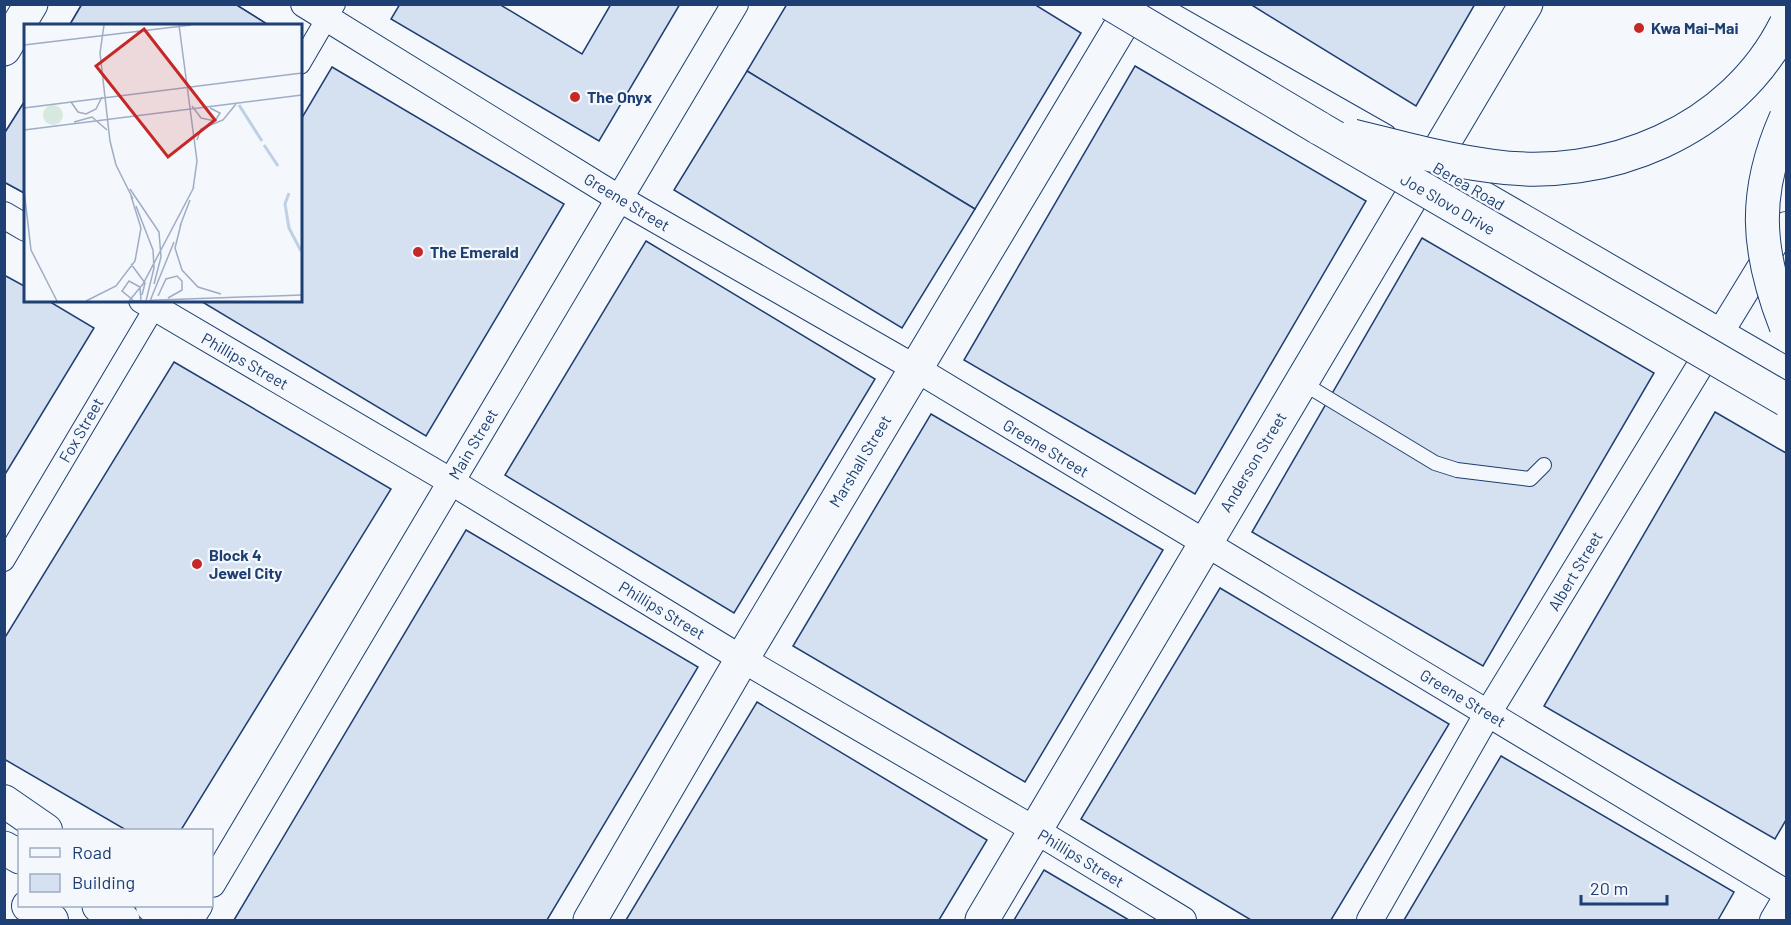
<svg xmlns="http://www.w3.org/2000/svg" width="1791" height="925" viewBox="0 0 1791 925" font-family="Barlow,sans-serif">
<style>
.building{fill:#d5e0f0;stroke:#1d3f73;stroke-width:1.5}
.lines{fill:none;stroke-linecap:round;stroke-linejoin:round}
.service-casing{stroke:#1d3f73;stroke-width:16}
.pedestrian-casing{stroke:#1d3f73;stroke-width:22}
.minor-casing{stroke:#1d3f73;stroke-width:28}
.tertiary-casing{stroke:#1d3f73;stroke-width:34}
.primary-casing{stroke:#1d3f73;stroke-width:35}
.service{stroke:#f4f7fb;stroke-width:14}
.pedestrian{stroke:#f4f7fb;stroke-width:20}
.minor{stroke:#f4f7fb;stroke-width:26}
.tertiary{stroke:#f4f7fb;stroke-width:32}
.primary{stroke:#f4f7fb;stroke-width:33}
.secondary-bridge-casing{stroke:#1d3f73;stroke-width:35;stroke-linecap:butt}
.primary-bridge-casing{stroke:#1d3f73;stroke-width:35;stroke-linecap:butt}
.secondary-bridge{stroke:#f4f7fb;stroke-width:33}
.primary-bridge{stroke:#f4f7fb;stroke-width:33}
.poi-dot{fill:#c62828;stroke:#f4f7fb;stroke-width:2}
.labels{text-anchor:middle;stroke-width:4.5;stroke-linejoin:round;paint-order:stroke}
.poi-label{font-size:16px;font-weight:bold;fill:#1d3f73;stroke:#f4f7fb;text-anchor:start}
.street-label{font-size:16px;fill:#1d3f73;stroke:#f4f7fb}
.inset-river{fill:none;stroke:#bed0e5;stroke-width:3}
.inset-road{fill:none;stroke:#9eadc5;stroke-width:1.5}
.view{fill:#c62828;fill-opacity:0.15;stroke:#c62828;stroke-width:3}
.inset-edge{fill:none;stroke:#1d3f73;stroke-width:3}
</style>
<rect width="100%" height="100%" fill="#f4f7fb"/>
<g class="building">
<polygon points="82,4 235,4 270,26 69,26"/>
<polygon points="82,4 235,4 270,26 69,26"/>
<polygon points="400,4 499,4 582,54 611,4 680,4 599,141 391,19"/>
<polygon points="787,4 1034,4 1081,33 975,209 747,71"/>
<polygon points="1250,4 1475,4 1416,106"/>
<polygon points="1135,66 1366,201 1195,494 964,360"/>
<polygon points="332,67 564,204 426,436 199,300 300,300 300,121"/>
<polygon points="747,71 975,209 902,328 674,190"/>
<polygon points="26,99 26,194 4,182 4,134"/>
<polygon points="26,99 26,194 4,182 4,134"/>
<polygon points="1422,238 1654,373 1483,666 1252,532"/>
<polygon points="646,241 875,379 734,613 505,475"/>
<polygon points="4,275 26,287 26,300 47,300 94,328 4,476"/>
<polygon points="174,362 391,489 181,830 126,830 4,759 4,639"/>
<polygon points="1715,412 1786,453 1786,820 1775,839 1544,706"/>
<polygon points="931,414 1163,550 1025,782 793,646"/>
<polygon points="466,530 698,667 547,920 234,920"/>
<polygon points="1220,588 1449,724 1331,920 1251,920 1081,819"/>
<polygon points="757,702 987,840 939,920 626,920"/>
<polygon points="1501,756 1734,892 1718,920 1404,920"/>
<polygon points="1044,870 1129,920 1014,920"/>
</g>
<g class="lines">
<defs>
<polyline id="service" points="1301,382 1435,463 1457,470 1530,479 1544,465"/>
<g id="pedestrian">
<polyline points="300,64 335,4"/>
<polyline points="4,561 159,300"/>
</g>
<g id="minor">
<polyline points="304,4 620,199 915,368 1786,893"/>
<polyline points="1150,4 1384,137"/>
<polyline points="1421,158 1786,370"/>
<polyline points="4,215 26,228"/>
<polyline points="142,300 450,481 742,659 1035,830 1183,920"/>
<polyline points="212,884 735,4"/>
<polyline points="190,920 199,906"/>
<polyline points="1370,920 1488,713 1786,225"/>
<polyline points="1773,920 1786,898"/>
</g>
<g id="tertiary">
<polyline points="4,801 46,830"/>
<polyline points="28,906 52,920"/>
<polyline points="152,906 174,920"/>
</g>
<g id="primary">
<polyline points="4,49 31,4"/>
<polyline points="4,848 20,857"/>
<polyline points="99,906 123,920"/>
<polyline points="590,920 742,659 1134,4"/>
<polyline points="982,920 1526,4"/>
</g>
</defs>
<use href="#service" class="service-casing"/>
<use href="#pedestrian" class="pedestrian-casing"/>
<use href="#minor" class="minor-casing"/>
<use href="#tertiary" class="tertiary-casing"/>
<use href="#primary" class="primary-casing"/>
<use href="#service" class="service"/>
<use href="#pedestrian" class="pedestrian"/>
<use href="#minor" class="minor"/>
<use href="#tertiary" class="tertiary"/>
<use href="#primary" class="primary"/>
<defs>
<polyline id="secondary-bridge" points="1111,4 1319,128"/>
<g id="primary-bridge">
<path d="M1786,118C1753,193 1756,249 1786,326"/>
<polyline points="1319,128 1786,400"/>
<path d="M1353,136C1398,147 1444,160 1491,166C1606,183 1733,131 1786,24"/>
</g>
</defs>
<use href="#secondary-bridge" class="secondary-bridge-casing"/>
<use href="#primary-bridge" class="primary-bridge-casing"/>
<use href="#secondary-bridge" class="secondary-bridge"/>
<use href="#primary-bridge" class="primary-bridge"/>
</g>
<g class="poi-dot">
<circle cx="1639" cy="28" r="6"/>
<circle cx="575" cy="97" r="6"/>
<circle cx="418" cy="252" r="6"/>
<circle cx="197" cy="564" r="6"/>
</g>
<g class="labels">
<g class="poi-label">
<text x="1651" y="34">Kwa Mai-Mai</text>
<text x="587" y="103">The Onyx</text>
<text x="430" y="258">The Emerald</text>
<text x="209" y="561">Block 4<tspan x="209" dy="18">Jewel City</tspan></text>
</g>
<g class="street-label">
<text transform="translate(1469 186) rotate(30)" y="6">Berea Road</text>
<text transform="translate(627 202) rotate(31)" y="6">Greene Street</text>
<text transform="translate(1448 204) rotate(30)" y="6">Joe Slovo Drive</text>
<text transform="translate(245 361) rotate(30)" y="6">Phillips Street</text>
<text transform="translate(81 430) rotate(-60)" y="6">Fox Street</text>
<text transform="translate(473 444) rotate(-59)" y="6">Main Street</text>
<text transform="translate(1046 448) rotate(31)" y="6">Greene Street</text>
<text transform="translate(860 461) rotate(-59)" y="6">Marshall Street</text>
<text transform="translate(1253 462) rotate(-59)" y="6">Anderson Street</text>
<text transform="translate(1575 571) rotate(-59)" y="6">Albert Street</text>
<text transform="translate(662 610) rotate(31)" y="6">Phillips Street</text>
<text transform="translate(1463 698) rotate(31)" y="6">Greene Street</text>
<text transform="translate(1081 858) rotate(31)" y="6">Phillips Street</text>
</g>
</g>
<g transform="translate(24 24)">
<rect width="278" height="278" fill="#f4f7fb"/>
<path d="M19 91a10 10 0 1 1 20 0a10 10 0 1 1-20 0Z" fill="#d7e8df"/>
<path class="inset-river" d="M215,81L238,117M240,121L254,142M265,169L261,180L265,204L277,227"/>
<path class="inset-road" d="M80,1L76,29L86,117L92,141L109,175M155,1L173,137L169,165M0,21L167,1M47,78L54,88L62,90L72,85L78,73M168,82L177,94L191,97L196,89L186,84M0,84L278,49M50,98L68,93L83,106M0,106L278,71M173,116L177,105L199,96L212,80M106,165L135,208L137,233L130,260M0,166L7,226L33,277M112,182L129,226L130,244L122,277M157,200L151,224L158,246L174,263L197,270M156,202L166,176M107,240L121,259L118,271M134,272L142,255L153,252L158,257V266L144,274M109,276L98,267L105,257L116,263L117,277M62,277L92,262L111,237L117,204L107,172M105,277L119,260L170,163M106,277L278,271M126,277L150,218"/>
<path class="view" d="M120,5L191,96L144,133L72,42Z"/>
<rect width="278" height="278" class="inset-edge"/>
</g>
<rect width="1791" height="925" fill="none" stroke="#1d3f73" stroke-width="12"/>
<rect x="18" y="829" width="195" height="78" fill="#f4f7fb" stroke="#9eadc5" stroke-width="1.5"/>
<rect x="30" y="848" width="30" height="9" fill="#f4f7fb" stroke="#9eadc5" stroke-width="1.5"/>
<text x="72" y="859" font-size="18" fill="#1d3f73">Road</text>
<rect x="30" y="874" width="30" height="18" fill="#d5e0f0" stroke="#9eadc5" stroke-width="1.5"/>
<text x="72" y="889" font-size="18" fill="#1d3f73">Building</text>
<path d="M1581 895v9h86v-9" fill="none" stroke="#1d3f73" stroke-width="3"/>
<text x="1590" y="895" font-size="18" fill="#1d3f73" stroke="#f4f7fb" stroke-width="4.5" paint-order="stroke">20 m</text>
</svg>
